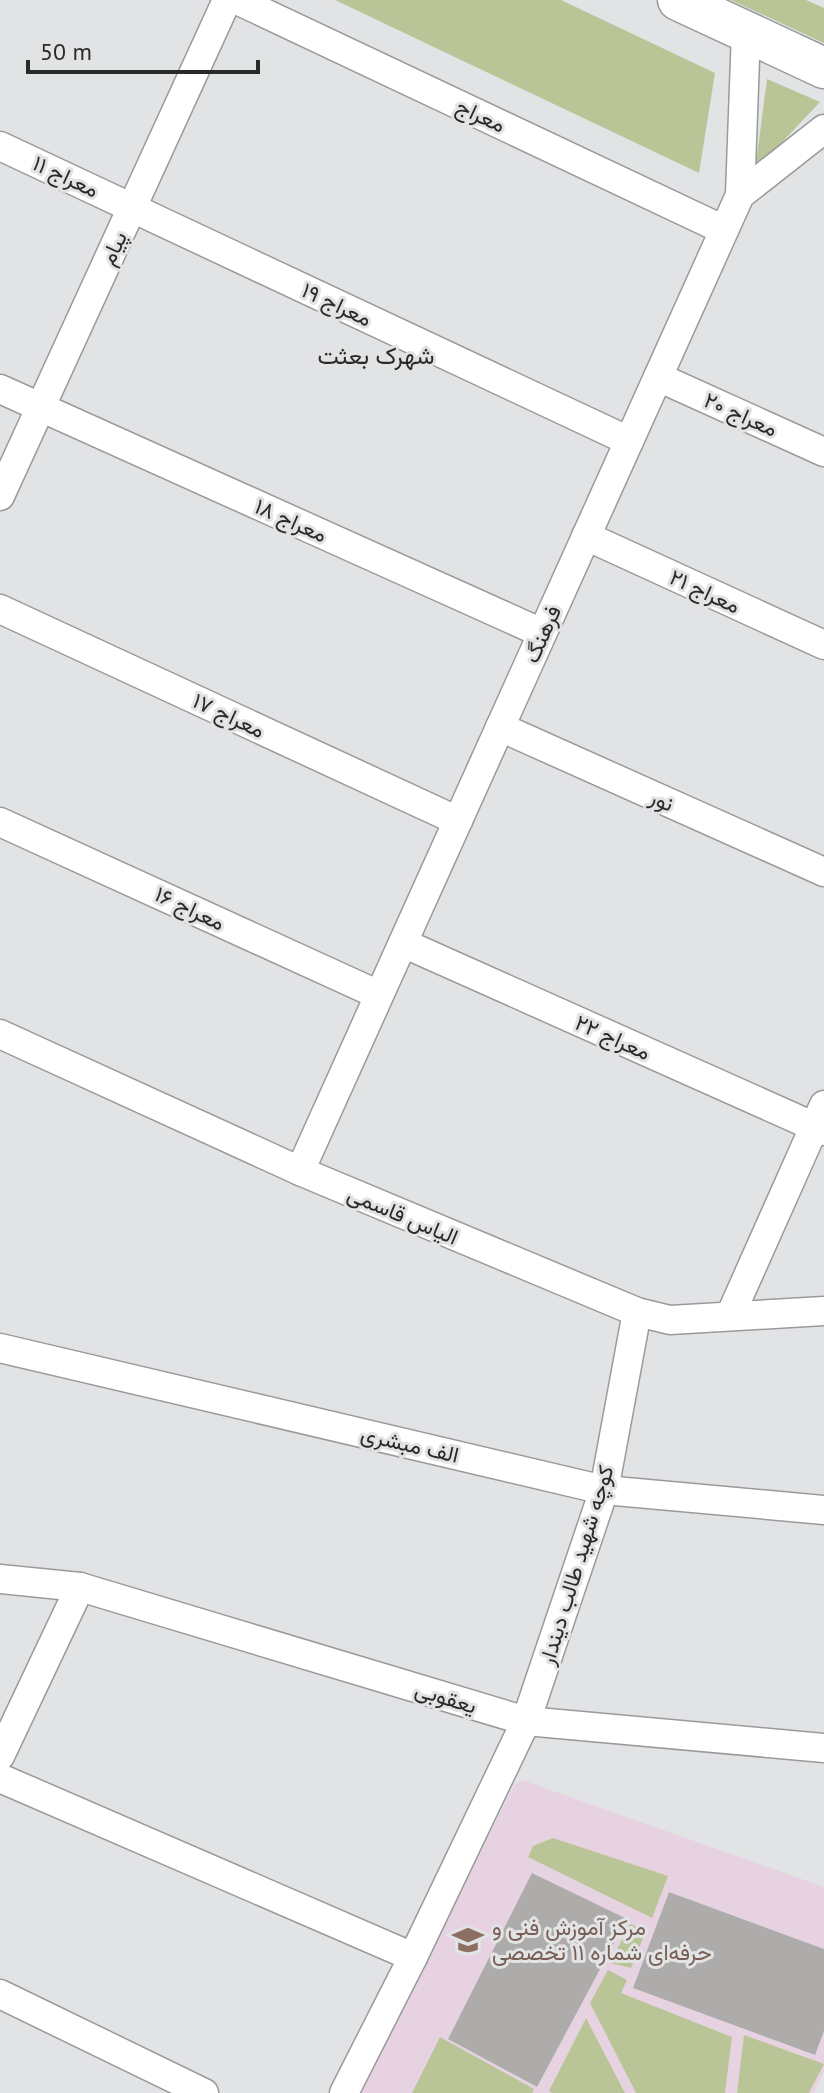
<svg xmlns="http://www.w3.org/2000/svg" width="824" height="2093" viewBox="0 0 824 2093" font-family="'PT Sans',Vazirmatn,sans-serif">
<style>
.education{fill:#e7d2e1;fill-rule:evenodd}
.green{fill:#bac597}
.building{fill:#aeacab}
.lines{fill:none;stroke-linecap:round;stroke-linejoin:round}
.minor-casing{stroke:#999a9c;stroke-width:31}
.secondary-casing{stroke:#999a9c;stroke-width:43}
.minor{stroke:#fff;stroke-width:28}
.secondary{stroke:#fff;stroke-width:40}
.labels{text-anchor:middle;stroke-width:6;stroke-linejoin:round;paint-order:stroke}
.street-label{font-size:22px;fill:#292a2a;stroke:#e2e3e5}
.education-label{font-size:22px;fill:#785e54;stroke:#e2e3e5;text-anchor:start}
.neighbourhood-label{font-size:24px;fill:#292a2a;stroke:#e2e3e5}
</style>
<rect width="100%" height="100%" fill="#e2e3e5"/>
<path class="education" d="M522,1780L824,1887V1949L669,1892L634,1988L815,2055L824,2031V2071L814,2093H809L823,2064L744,2036L737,2093H725L732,2037L620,1993L590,2003L636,2093H625L586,2018L549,2091L552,2093H532L533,2089L440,2037L412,2093H361L514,1785ZM533,1873L627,1920L537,2087L448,2039Z"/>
<g class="green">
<polygon points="335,0 561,0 715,73 699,173"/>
<polygon points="731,0 806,0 824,8 824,43"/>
<polygon points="767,79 820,102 755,171"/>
<polygon points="553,1838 668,1876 652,1918 528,1857 533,1846"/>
<polygon points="630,1924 646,1930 631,1968 610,1963"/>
<polygon points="608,1970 627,1980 621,1993 732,2037 725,2093 636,2093 590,2003"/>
<polygon points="586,2018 625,2093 552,2093 549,2091"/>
<polygon points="744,2035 824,2064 809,2093 737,2093"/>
<polygon points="440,2037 534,2089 532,2093 412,2093"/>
</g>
<g class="building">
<polygon points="532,1873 627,1919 537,2087 448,2039"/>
<polygon points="669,1892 824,1949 824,2031 815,2055 633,1988"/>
</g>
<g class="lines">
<defs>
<g id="minor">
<polyline points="237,0 724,230"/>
<polyline points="0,146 629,441"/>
<polyline points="740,195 746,32"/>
<polyline points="658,377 824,452"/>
<polyline points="0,389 542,633"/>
<polyline points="0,496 227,0"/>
<polyline points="586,536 824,645"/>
<polyline points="0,609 458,821"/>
<polyline points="500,727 824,872"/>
<polyline points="0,822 379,995"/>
<polyline points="403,943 824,1131"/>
<polyline points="0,1034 300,1171 637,1312 670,1320 824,1311"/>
<polyline points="300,1171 740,195 824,129"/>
<polyline points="730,1316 824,1105"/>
<polyline points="0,1348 604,1490 824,1510"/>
<polyline points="0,1579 80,1587 526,1721 824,1748"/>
<polyline points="0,1756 80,1587"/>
<polyline points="0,1778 413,1957"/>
<polyline points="0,1994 204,2093"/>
<polyline points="344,2093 413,1957 526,1721 604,1490 637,1312"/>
</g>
<polyline id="secondary" points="678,0 824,68"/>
</defs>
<use href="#minor" class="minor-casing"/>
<use href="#secondary" class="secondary-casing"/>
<use href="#minor" class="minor"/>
<use href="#secondary" class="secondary"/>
</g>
<defs>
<symbol id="university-bare" viewBox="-9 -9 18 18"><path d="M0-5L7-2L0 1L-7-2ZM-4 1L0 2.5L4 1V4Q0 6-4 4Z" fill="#8d6e63" stroke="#e2e3e5" stroke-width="2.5" paint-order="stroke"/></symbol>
</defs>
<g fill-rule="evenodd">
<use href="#university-bare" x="446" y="1918" width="44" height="44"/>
</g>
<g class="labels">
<g class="street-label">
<text transform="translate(481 115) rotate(25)" y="8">معراج</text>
<text transform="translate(66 176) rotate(25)" y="8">معراج ۱۱</text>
<text transform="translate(113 248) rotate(-65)" y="8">پیام</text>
<text transform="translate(337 304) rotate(25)" y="8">معراج ۱۹</text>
<text transform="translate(741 414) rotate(24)" y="8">معراج ۲۰</text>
<text transform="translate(291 520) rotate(24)" y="8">معراج ۱۸</text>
<text transform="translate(705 591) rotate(25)" y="8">معراج ۲۱</text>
<text transform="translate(542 634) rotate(-66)" y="8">فرهنگ</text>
<text transform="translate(229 715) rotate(25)" y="8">معراج ۱۷</text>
<text transform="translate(662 800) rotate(24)" y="8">نور</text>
<text transform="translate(190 908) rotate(25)" y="8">معراج ۱۶</text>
<text transform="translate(613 1037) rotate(24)" y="8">معراج ۲۲</text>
<text transform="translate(403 1215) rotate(23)" y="8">الیاس قاسمی</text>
<text transform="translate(410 1444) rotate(13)" y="8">الف مبشری</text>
<text transform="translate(576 1565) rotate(-73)" y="8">کوچه شهید طالب دیندار</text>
<text transform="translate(446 1697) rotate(17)" y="8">یعقوبی</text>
</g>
<g class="education-label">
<text x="492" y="1935">مرکز آموزش فنی و<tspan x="492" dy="25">حرفه‌ای شماره ۱۱ تخصصی</tspan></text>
</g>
<g class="neighbourhood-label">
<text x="376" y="364">شهرک بعثت</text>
</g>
</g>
<path d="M28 60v12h230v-12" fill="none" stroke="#292a2a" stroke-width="4"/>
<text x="40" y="60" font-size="24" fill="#292a2a" stroke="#e2e3e5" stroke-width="6" paint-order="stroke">50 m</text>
</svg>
